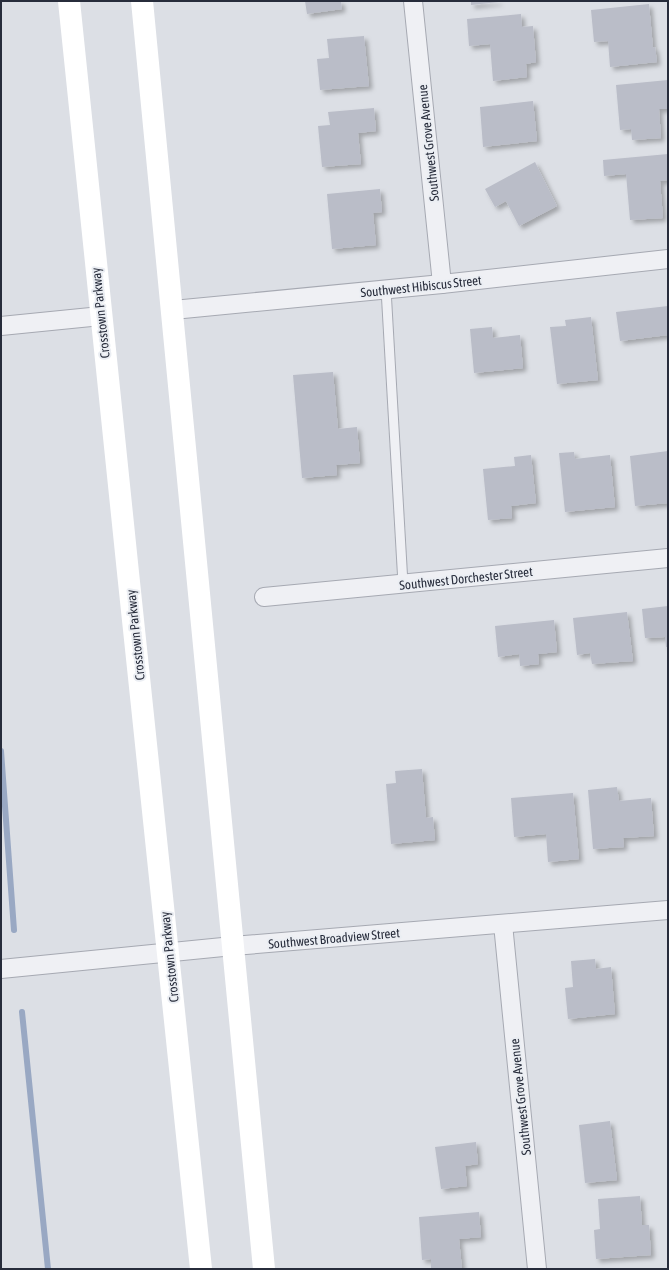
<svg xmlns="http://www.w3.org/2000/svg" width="669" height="1270" viewBox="0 0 669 1270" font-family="'Asap Condensed',sans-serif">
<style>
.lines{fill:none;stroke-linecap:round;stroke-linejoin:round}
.stream{stroke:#99a8c3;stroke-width:6}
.building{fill:#babdc8;filter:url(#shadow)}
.lane-casing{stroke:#a6a9b2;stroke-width:11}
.street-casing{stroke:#a6a9b2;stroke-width:20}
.lane{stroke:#eff0f4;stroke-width:9}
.street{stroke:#eff0f4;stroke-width:18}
.secondary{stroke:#fff;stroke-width:22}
.labels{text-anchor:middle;stroke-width:4;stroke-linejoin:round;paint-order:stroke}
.street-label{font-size:13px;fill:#272c3b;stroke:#ebeef3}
</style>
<defs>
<filter id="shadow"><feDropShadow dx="3.5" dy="3.5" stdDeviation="2" flood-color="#0004"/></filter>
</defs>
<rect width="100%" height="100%" fill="#dcdfe5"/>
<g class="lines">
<g class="stream">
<polyline points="1,751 14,930"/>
<polyline points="22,1012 48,1269"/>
</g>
</g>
<g class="building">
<polygon points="305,1 341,1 342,9 307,14"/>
<polygon points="471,1 499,1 499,2 471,5"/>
<polygon points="649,4 653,48 655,47 657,62 610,67 608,41 594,42 591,10"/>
<polygon points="521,14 522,27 533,26 536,62 526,64 527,77 493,81 490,44 469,46 467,19"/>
<polygon points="364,36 369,86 320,90 317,59 329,58 327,39"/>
<polygon points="668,80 668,109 659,109 661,138 632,140 631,129 620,130 616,85"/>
<polygon points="533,101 537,141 483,147 480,107"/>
<polygon points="374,108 376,131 358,133 361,164 322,167 318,126 330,125 328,112"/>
<polygon points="668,154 668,180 660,181 663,218 630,220 626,174 604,176 603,160"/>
<polygon points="535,162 557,206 519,226 506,201 495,207 485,189"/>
<polygon points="380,189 382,212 373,213 376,245 332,249 327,194"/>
<polygon points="668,306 668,335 620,341 616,312"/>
<polygon points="591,317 598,380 557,384 550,327 566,326 565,320"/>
<polygon points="492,327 493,338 520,335 523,368 474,373 470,329"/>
<polygon points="333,372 338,429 357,427 360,463 336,465 337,475 302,478 293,375"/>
<polygon points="668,451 668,503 635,506 630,456"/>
<polygon points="574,452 575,459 610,455 615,507 565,512 559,453"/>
<polygon points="531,455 536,503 511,506 512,518 488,520 483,469 515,466 514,457"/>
<polygon points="668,606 668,647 666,647 665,637 645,638 642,609"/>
<polygon points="627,612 633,661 592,664 590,653 577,655 573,618"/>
<polygon points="554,620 557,652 538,654 539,664 520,666 519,654 498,657 495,626"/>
<polygon points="422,769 426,818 433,817 435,840 391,844 386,784 396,783 395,771"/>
<polygon points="617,787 619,801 651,798 654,836 623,838 624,847 593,849 588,790"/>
<polygon points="573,793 579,859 548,862 546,834 514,837 511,798"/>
<polygon points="595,959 596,969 611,967 615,1014 568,1019 565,988 573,987 571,961"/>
<polygon points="610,1121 617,1180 585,1183 579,1125"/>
<polygon points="476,1142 478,1164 465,1166 467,1186 441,1189 435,1147"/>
<polygon points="640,1196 642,1225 649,1225 651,1255 596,1259 594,1230 600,1229 598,1199"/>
<polygon points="479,1212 481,1237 459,1239 462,1269 431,1269 431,1259 422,1260 419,1217"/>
</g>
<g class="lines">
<defs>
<polyline id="lane" points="386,289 403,584"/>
<g id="street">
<polyline points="413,1 442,284"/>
<polyline points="173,310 442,284 668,259"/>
<polyline points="1,326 101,316"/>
<polyline points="264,597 668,558"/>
<polyline points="503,924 537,1269"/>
<polyline points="1,969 233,946 668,910"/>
</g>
</defs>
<use href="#lane" class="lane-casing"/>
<use href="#street" class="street-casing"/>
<use href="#lane" class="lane"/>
<use href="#street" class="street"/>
<g class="secondary">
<path d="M69,1C111,424 158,846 201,1269"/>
<polyline points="142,1 264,1269"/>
</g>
</g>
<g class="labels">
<g class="street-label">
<text transform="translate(428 143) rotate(-96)" y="5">Southwest Grove Avenue</text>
<text transform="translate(421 286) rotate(-6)" y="5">Southwest Hibiscus Street</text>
<text transform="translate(100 313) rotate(-96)" y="5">Crosstown Parkway</text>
<text transform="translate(466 578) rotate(-6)" y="5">Southwest Dorchester Street</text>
<text transform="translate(135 635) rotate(-96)" y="5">Crosstown Parkway</text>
<text transform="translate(334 938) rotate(-5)" y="5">Southwest Broadview Street</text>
<text transform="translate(169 957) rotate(-96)" y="5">Crosstown Parkway</text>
<text transform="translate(520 1097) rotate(-96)" y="5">Southwest Grove Avenue</text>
</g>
</g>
<rect width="669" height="1270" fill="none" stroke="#272c3b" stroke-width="4"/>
</svg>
